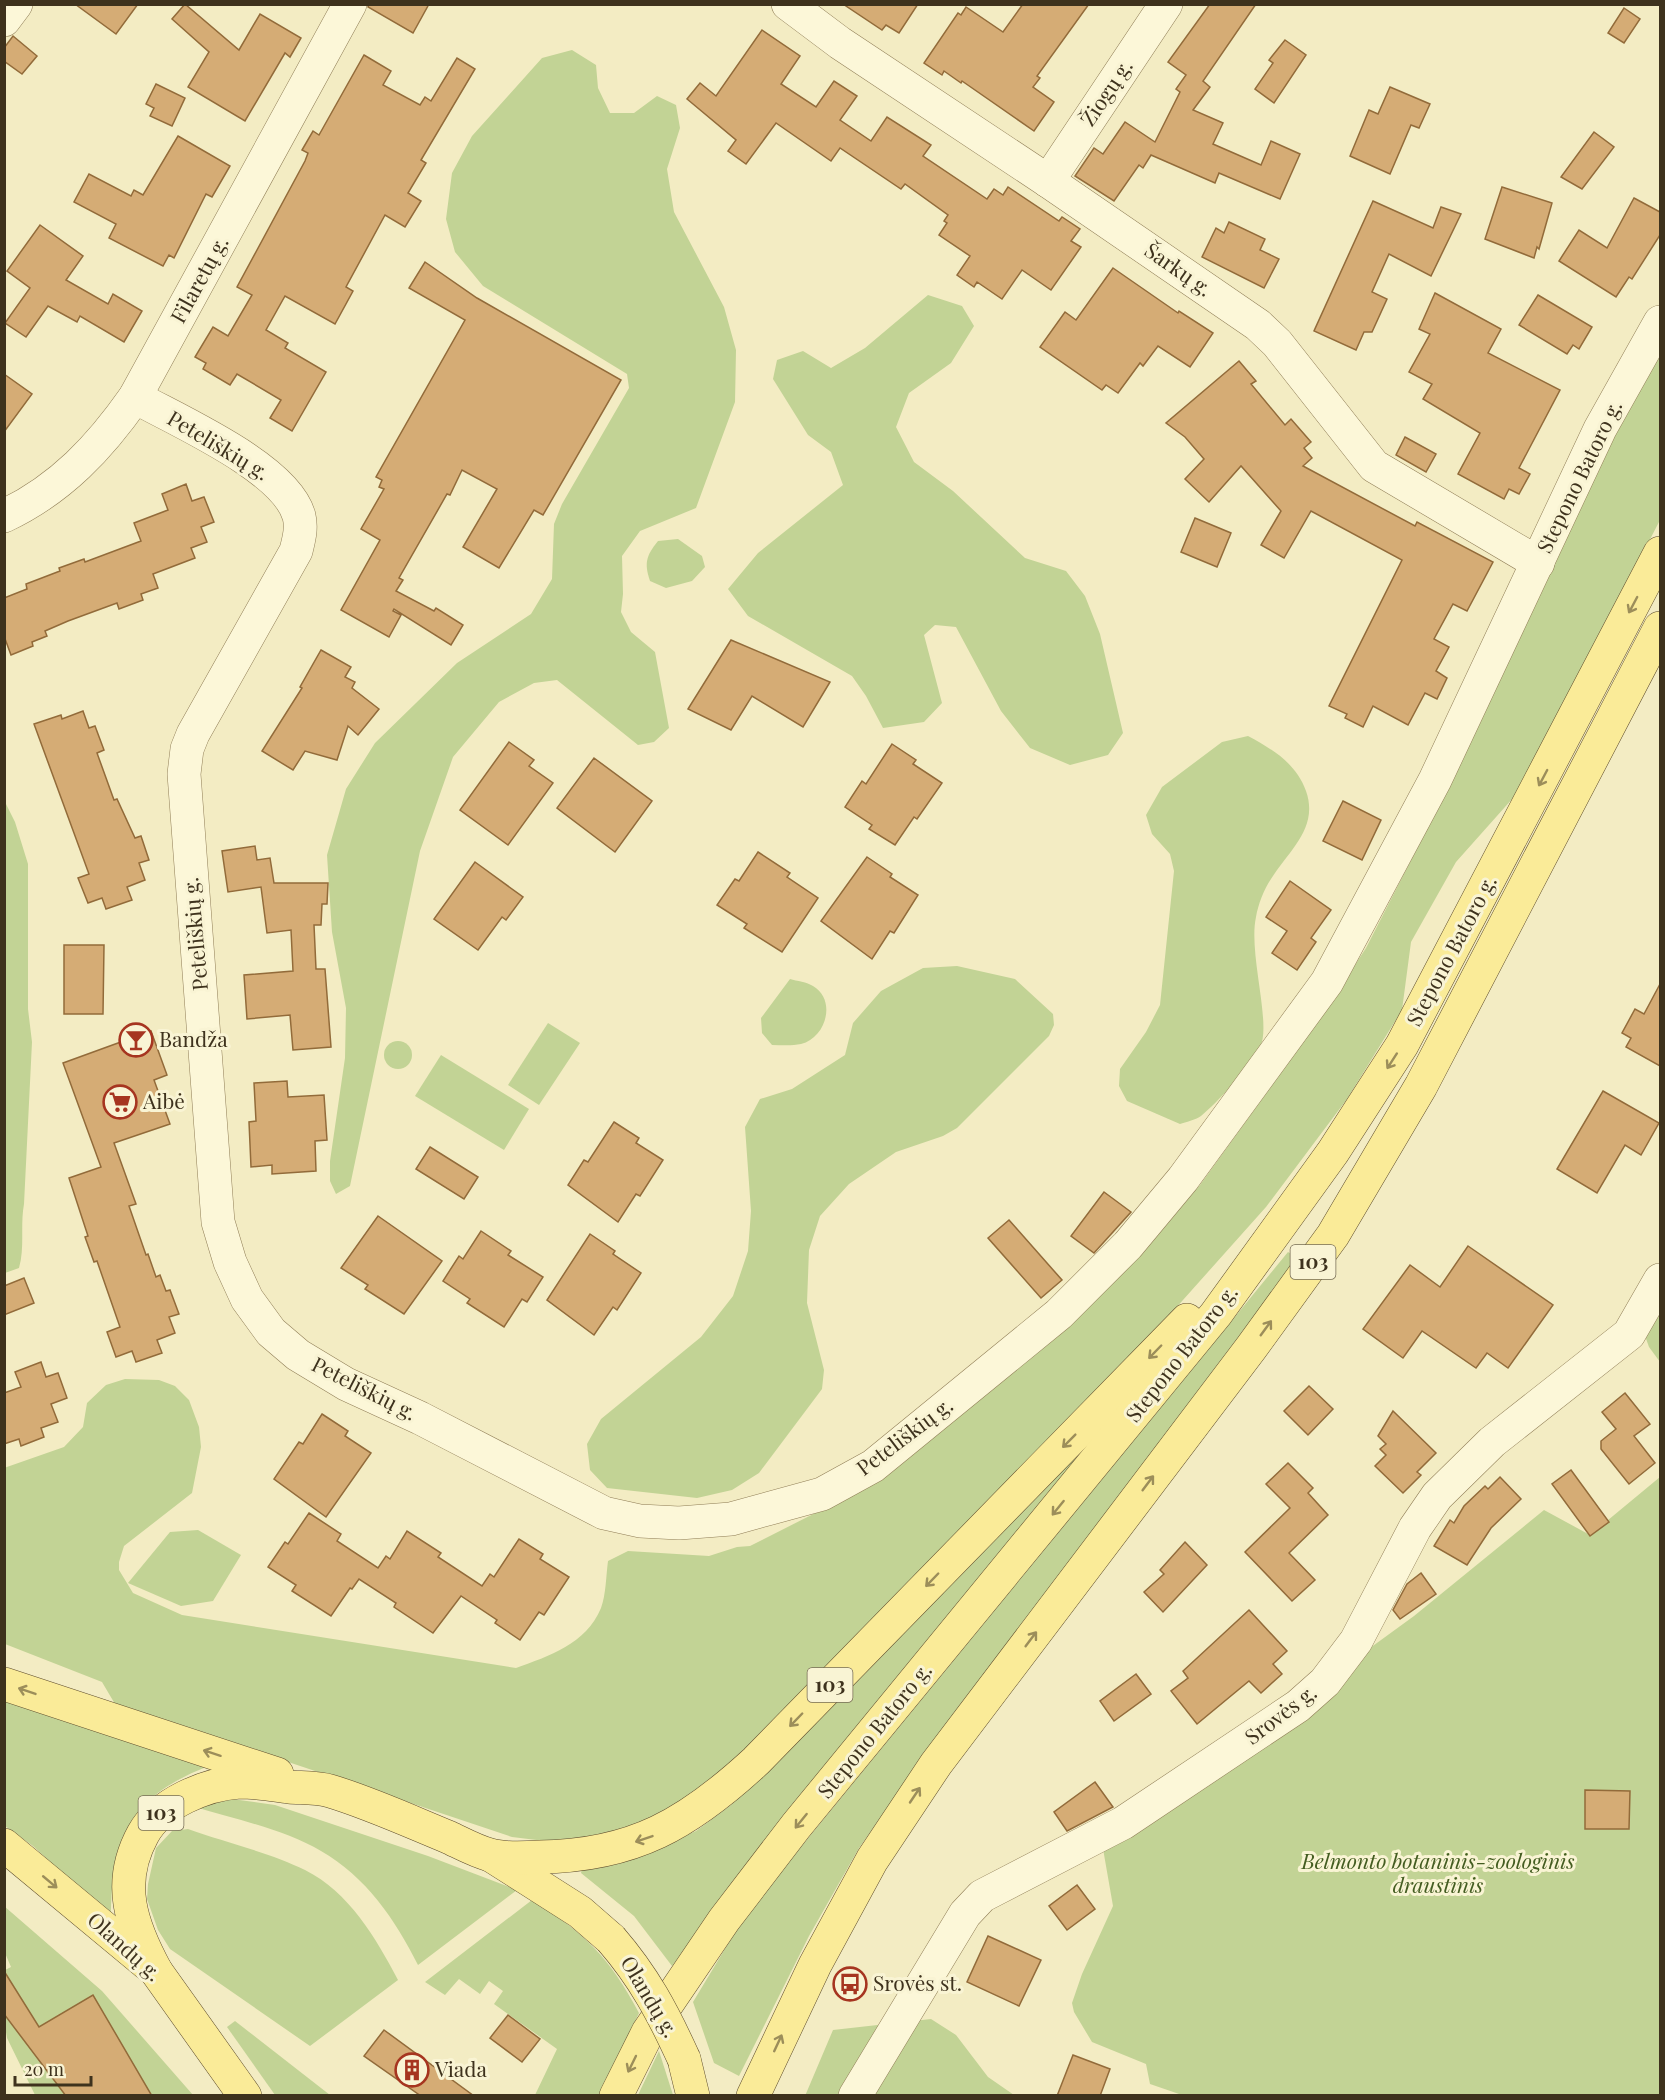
<svg xmlns="http://www.w3.org/2000/svg" width="1665" height="2100" viewBox="0 0 1665 2100" font-family="'Playfair Display',serif">
<style>
.green{fill:#c2d395}
.building{fill:#d5ac75;stroke:#926b3a;stroke-width:1.5}
.lines{fill:none;stroke-linecap:round;stroke-linejoin:round}
.minor-casing{stroke:#907e57;stroke-width:34}
.major-casing{stroke:#5d4b2c;stroke-width:34}
.minor{stroke:#fcf7d8;stroke-width:33}
.major{stroke:#faeb98;stroke-width:33}
.major-bridge-casing{stroke:#5d4b2c;stroke-width:34;stroke-linecap:butt}
.major-bridge{stroke:#faeb98;stroke-width:33}
.oneway{stroke:#9c8e5a}
.labels{text-anchor:middle;stroke-width:6;stroke-linejoin:round;paint-order:stroke}
.shield{fill:#f9f4d4;stroke:#766c54;stroke-width:1.5}
.shield-label{font-size:20px;font-weight:bold;fill:#3e321d}
.street-label{font-size:21px;fill:#3e321d;stroke:#f9f4d4}
.poi-label{font-size:21px;fill:#3e321d;stroke:#f9f4d4;text-anchor:start}
.park-label{font-size:21px;font-style:italic;fill:#445d21;stroke:#f9f4d4}
</style>
<rect width="100%" height="100%" fill="#f3ecc3"/>
<g class="green">
<polygon points="572,50 596,65 598,88 610,113 634,113 657,96 676,105 680,128 667,169 674,212 724,307 736,350 735,402 696,508 640,531 622,556 623,594 621,612 631,632 655,652 669,728 654,742 638,745 557,680 534,683 499,702 453,757 420,851 350,1186 336,1194 330,1181 330,1161 345,1058 346,1008 332,932 327,855 346,789 375,743 457,663 531,614 552,579 554,524 562,504 629,388 627,374 483,286 455,252 446,219 452,173 472,136 542,58"/>
<polygon points="928,295 962,306 974,326 951,363 909,393 896,427 914,462 953,491 1025,558 1066,571 1085,596 1100,634 1123,733 1108,755 1070,765 1030,748 1001,711 956,627 935,625 924,635 942,703 924,722 883,728 866,696 852,676 748,616 728,589 758,553 843,485 831,452 808,435 773,379 777,360 803,351 831,368 865,348"/>
<path d="M1660,343V520L1521,789L1456,862L1411,942L1402,1010L1347,1099L1266,1207L1158,1328L732,1762L667,1813L596,1839L553,1842L512,1837L115,1704L102,1682L5,1644L4,1468L64,1447L83,1427L87,1403L106,1385L125,1379L159,1380L175,1386L189,1400L199,1427L201,1447L192,1493L124,1546L119,1562V1570L133,1593L182,1615L516,1668C549,1656 586,1644 601,1608C606,1595 606,1576 608,1561L628,1551L709,1556L737,1547L750,1546L851,1495L1134,1257L1200,1185L1319,1020L1366,948L1426,831L1560,539Z"/>
<path d="M678,539L702,556L705,567L692,581L666,588L650,581C644,563 646,556 658,541Z"/>
<path d="M1248,736C1272,749 1296,763 1306,791C1319,828 1289,850 1271,879C1264,889 1258,905 1256,917C1248,953 1272,1025 1260,1047C1251,1066 1217,1103 1201,1116C1195,1120 1186,1122 1180,1124L1127,1101L1119,1086L1120,1069L1146,1032L1160,1005L1174,871L1170,854L1152,834L1146,815L1162,787L1222,742Z"/>
<path d="M4,800L15,822L28,864V1009L32,1042L24,1204C20,1226 25,1247 19,1268L5,1273Z"/>
<polygon points="957,966 1015,979 1053,1014 1054,1025 1049,1036 957,1128 943,1136 896,1152 849,1184 820,1216 809,1250 807,1303 824,1370 822,1389 759,1473 732,1490 697,1498 607,1488 590,1470 587,1444 601,1419 701,1337 733,1296 748,1251 751,1211 745,1127 760,1099 792,1089 845,1055 853,1023 881,991 923,968"/>
<path d="M790,979C797,981 807,982 813,986C837,1000 826,1038 801,1044C792,1046 781,1045 772,1045L762,1033L761,1018Z"/>
<polygon points="548,1023 580,1043 539,1105 508,1085"/>
<circle cx="398" cy="1055" r="14"/>
<polygon points="441,1055 529,1109 504,1150 415,1096"/>
<polygon points="1288,1252 1298,1258 942,1731 859,1848 809,1936 739,2076 714,2063 693,2002 746,1914"/>
<polygon points="1660,1307 1660,1362 1649,1347 1644,1333"/>
<polygon points="1076,1455 1080,1458 763,1846 672,1966 634,1916 581,1873 582,1869 653,1850 696,1831 731,1805"/>
<polygon points="1660,1477 1660,2095 1182,2095 1150,2084 1146,2064 1092,2042 1074,2012 1072,2003 1082,1974 1113,1906 1102,1843 1414,1616 1544,1510 1590,1535"/>
<polygon points="198,1530 241,1555 213,1601 181,1606 128,1583 170,1532"/>
<path d="M4,1699L206,1767C129,1798 112,1837 111,1918L33,1846L5,1826Z"/>
<path d="M232,1799L275,1805L428,1856L517,1890L418,1965C395,1919 366,1877 321,1851C286,1830 235,1819 195,1807Z"/>
<path d="M188,1829C224,1842 271,1853 305,1870C349,1892 376,1938 398,1980L310,2046L170,1949L158,1930L147,1899L148,1884L156,1848L172,1831Z"/>
<path d="M532,1900C585,1933 610,1958 639,2013L599,2095H535L557,2049L494,2004L503,1991L489,1981L480,1994L459,1979L445,1995L425,1982Z"/>
<polygon points="4,1906 102,1991 193,2095 35,2095 7,2038 5,2026 5,1970 11,1967 5,1953"/>
<polygon points="931,2019 956,2035 988,2077 1014,2095 805,2096 833,2030"/>
<polygon points="235,2021 330,2095 275,2095 227,2027"/>
<polygon points="659,2051 673,2095 638,2095"/>
</g>
<g class="building">
<polygon points="75,4 138,4 116,34"/>
<polygon points="185,4 239,50 260,14 301,38 290,57 285,53 245,121 188,87 209,52 172,19"/>
<polygon points="369,4 429,4 413,33 368,7"/>
<polygon points="843,4 918,4 899,33 886,25 882,30"/>
<polygon points="1023,4 1089,4 1037,76 1040,78 1033,87 1054,102 1034,131 962,81 961,83 944,71 942,75 924,63 958,13 961,15 966,7 1003,32"/>
<polygon points="1210,4 1256,4 1203,81 1210,87 1193,110 1223,123 1213,144 1261,165 1271,141 1300,154 1280,199 1219,173 1215,183 1151,155 1143,168 1139,165 1114,201 1075,176 1094,148 1103,154 1125,122 1155,142 1180,92 1176,89 1186,75 1168,62"/>
<polygon points="1624,8 1640,19 1624,43 1608,33"/>
<polygon points="762,30 800,56 781,84 816,107 834,81 857,96 840,120 871,141 887,117 931,145 923,156 987,199 994,189 1003,195 1008,187 1059,221 1062,217 1080,229 1071,241 1081,247 1051,290 1022,270 1002,299 977,282 974,287 957,275 970,256 939,235 947,223 944,221 948,215 905,184 901,189 840,148 831,161 776,123 746,164 728,151 736,140 687,99 700,83 716,96"/>
<polygon points="13,36 37,56 22,74 4,61 4,48"/>
<polygon points="1285,40 1306,55 1274,103 1255,89 1273,63 1269,60"/>
<polygon points="364,55 391,71 383,85 420,105 425,97 431,101 457,58 475,69 421,160 426,163 408,193 421,201 405,227 385,215 346,287 353,291 335,324 285,296 266,330 288,343 285,348 326,372 292,431 270,418 281,400 237,374 230,385 203,369 206,363 195,357 213,327 228,336 252,295 237,287 305,161 308,153 302,150 313,131 319,135"/>
<polygon points="156,84 185,98 172,126 150,116 154,108 146,104"/>
<polygon points="1390,87 1430,104 1419,128 1411,125 1390,174 1350,156 1369,110 1378,114"/>
<polygon points="1594,132 1614,147 1582,189 1561,177"/>
<polygon points="178,136 230,166 212,197 206,194 174,258 169,255 163,266 109,238 116,224 74,202 89,174 131,196 134,190 143,195"/>
<polygon points="1502,187 1552,203 1539,249 1537,247 1534,258 1485,239"/>
<polygon points="1634,198 1660,212 1660,235 1632,279 1629,277 1616,297 1559,261 1579,230 1607,248"/>
<polygon points="1373,201 1433,228 1441,207 1461,214 1431,276 1389,254 1372,292 1387,299 1372,332 1364,332 1356,350 1314,331"/>
<polygon points="1229,222 1265,239 1260,250 1279,259 1264,288 1202,257 1216,228 1224,233"/>
<polygon points="40,225 83,256 66,280 108,304 113,294 142,311 124,342 80,316 77,322 48,306 26,337 5,323 30,288 7,271"/>
<polygon points="425,262 477,298 621,380 543,515 534,510 499,568 463,547 497,489 462,470 450,495 447,494 399,578 403,580 396,591 434,611 436,608 463,625 451,645 394,609 393,611 401,615 389,637 341,610 380,540 361,529 384,489 379,487 382,480 376,477 465,320 409,288"/>
<polygon points="1113,268 1178,313 1179,311 1213,333 1190,367 1158,346 1143,366 1140,363 1118,393 1106,385 1102,390 1040,347 1065,312 1076,320"/>
<polygon points="1435,293 1501,329 1488,353 1560,390 1519,468 1530,474 1519,494 1509,489 1504,499 1458,474 1480,433 1423,399 1432,384 1409,372 1430,334 1419,329"/>
<polygon points="1538,295 1592,327 1579,349 1573,345 1567,354 1519,325"/>
<polygon points="1239,361 1256,381 1251,384 1285,425 1291,419 1311,442 1304,448 1312,458 1303,466 1415,526 1417,522 1493,562 1467,611 1453,604 1434,639 1449,647 1436,671 1447,678 1437,699 1425,693 1408,725 1373,706 1363,727 1345,718 1347,714 1329,706 1402,560 1311,511 1284,558 1261,545 1281,511 1241,466 1209,502 1185,479 1204,459 1185,437 1166,423"/>
<polygon points="4,374 32,394 4,432"/>
<polygon points="1405,437 1436,454 1426,472 1396,455"/>
<polygon points="186,484 192,501 204,497 214,522 201,527 207,542 191,548 195,558 153,574 158,588 141,594 143,600 119,609 117,603 68,621 45,631 47,636 32,642 33,646 11,655 4,636 4,598 27,589 26,584 60,571 59,568 84,559 85,562 141,541 134,523 168,510 162,494"/>
<polygon points="1195,518 1231,533 1217,567 1181,552"/>
<polygon points="731,640 830,682 803,727 752,696 731,730 688,709"/>
<polygon points="321,650 351,667 345,677 355,682 352,688 379,709 358,735 348,726 337,760 305,751 293,770 262,751 302,688 300,687"/>
<polygon points="83,711 89,728 95,726 104,750 97,753 114,800 117,799 135,838 141,836 149,860 139,863 145,880 127,887 132,900 106,909 102,898 88,903 78,878 89,874 34,724 61,715 62,719"/>
<polygon points="509,742 534,760 529,766 553,783 508,845 460,810"/>
<polygon points="892,744 916,760 913,764 942,783 917,819 914,817 895,845 869,829 872,825 845,807 862,781 866,784"/>
<polygon points="594,758 652,801 615,852 557,808"/>
<polygon points="1343,801 1381,820 1362,860 1323,841"/>
<polygon points="255,846 257,860 270,858 274,883 328,883 327,904 322,904 321,925 314,925 316,969 325,969 331,1047 293,1050 290,1015 247,1019 244,975 293,971 291,930 267,933 261,887 228,892 222,851"/>
<polygon points="758,852 790,873 787,877 818,898 782,952 744,928 747,924 717,905 735,879 739,881"/>
<polygon points="867,857 892,874 890,877 918,895 894,933 890,931 872,959 821,921"/>
<polygon points="475,862 523,897 506,920 502,917 478,950 434,919"/>
<polygon points="1290,881 1331,910 1311,938 1316,942 1297,970 1272,953 1287,931 1266,917"/>
<polygon points="64,945 104,945 103,1014 64,1014"/>
<polygon points="1660,984 1660,1066 1626,1047 1631,1038 1622,1033 1635,1009 1644,1014"/>
<polygon points="151,1031 167,1075 154,1080 170,1124 114,1143 136,1204 129,1206 146,1255 148,1254 156,1277 160,1275 166,1291 170,1290 179,1314 169,1317 175,1333 157,1340 162,1353 136,1362 132,1351 116,1357 107,1332 120,1327 97,1261 94,1262 85,1237 88,1236 69,1178 101,1167 63,1063"/>
<polygon points="287,1081 288,1097 324,1095 327,1140 315,1141 316,1171 272,1174 272,1165 251,1167 249,1122 256,1121 254,1083"/>
<polygon points="1603,1091 1659,1123 1641,1155 1625,1145 1597,1193 1557,1169"/>
<polygon points="614,1122 639,1138 636,1143 663,1160 640,1196 636,1194 618,1222 568,1185 584,1160 588,1162"/>
<polygon points="430,1147 478,1177 464,1199 416,1169"/>
<polygon points="1104,1192 1131,1212 1094,1253 1071,1236"/>
<polygon points="378,1216 442,1261 404,1314 365,1289 368,1285 341,1268"/>
<polygon points="1009,1220 1062,1280 1041,1298 988,1238"/>
<polygon points="481,1231 511,1251 508,1255 543,1277 527,1302 522,1299 504,1327 467,1303 470,1299 443,1281 459,1256 463,1259"/>
<polygon points="590,1234 615,1251 613,1254 641,1273 617,1310 613,1307 594,1335 547,1300"/>
<polygon points="1468,1246 1553,1305 1508,1368 1487,1353 1476,1368 1422,1331 1403,1358 1363,1329 1410,1265 1440,1287"/>
<polygon points="24,1278 34,1303 4,1315 4,1286"/>
<polygon points="41,1362 46,1377 58,1373 67,1398 51,1404 58,1422 41,1428 44,1437 21,1446 19,1439 4,1444 4,1393 21,1387 15,1372"/>
<polygon points="1309,1386 1333,1409 1308,1435 1284,1411"/>
<polygon points="1625,1393 1650,1424 1634,1436 1655,1463 1629,1484 1601,1449 1601,1441 1616,1429 1602,1412"/>
<polygon points="1393,1411 1436,1453 1417,1472 1421,1475 1403,1493 1375,1466 1386,1455 1380,1449 1386,1444 1378,1436"/>
<polygon points="322,1414 348,1431 345,1436 371,1453 326,1517 274,1479 299,1442 303,1444"/>
<polygon points="1288,1463 1313,1488 1308,1493 1328,1515 1289,1553 1315,1580 1292,1601 1245,1552 1290,1508 1266,1484"/>
<polygon points="1571,1470 1609,1522 1590,1536 1552,1484"/>
<polygon points="1500,1477 1521,1499 1491,1528 1467,1565 1434,1546 1450,1520 1454,1523 1464,1506 1485,1486 1488,1489"/>
<polygon points="309,1513 341,1534 337,1541 378,1568 386,1556 390,1559 407,1531 441,1553 438,1557 482,1586 490,1574 494,1577 519,1539 543,1554 540,1559 569,1577 544,1615 539,1612 520,1640 495,1623 497,1620 461,1596 433,1633 394,1607 396,1603 359,1579 352,1589 350,1588 331,1616 292,1591 296,1585 268,1567 285,1542 288,1544"/>
<polygon points="1185,1542 1207,1565 1163,1612 1144,1592 1164,1574 1160,1570"/>
<polygon points="1421,1573 1436,1594 1400,1619 1393,1610 1407,1584"/>
<polygon points="1249,1610 1287,1651 1273,1664 1282,1674 1261,1693 1249,1681 1197,1724 1171,1691 1188,1678 1183,1671"/>
<polygon points="1136,1674 1151,1694 1114,1721 1100,1701"/>
<polygon points="1095,1782 1113,1807 1067,1831 1054,1812"/>
<polygon points="1585,1790 1630,1791 1629,1829 1585,1829"/>
<polygon points="1077,1885 1095,1909 1067,1930 1049,1906"/>
<polygon points="988,1936 1041,1960 1019,2006 967,1982"/>
<polygon points="4,1971 39,2027 93,1995 152,2096 66,2096 4,2014"/>
<polygon points="508,2015 540,2039 522,2062 490,2038"/>
<polygon points="384,2030 474,2096 421,2096 364,2056"/>
<polygon points="1073,2055 1110,2069 1100,2096 1057,2096"/>
</g>
<g class="lines">
<defs>
<g id="minor">
<polyline points="788,4 840,43 1048,181 1258,325 1277,343 1374,466 1538,563"/>
<polyline points="4,20 16,4"/>
<polyline points="1048,181 1166,4"/>
<path d="M135,397C178,421 286,468 299,516C302,528 299,539 296,551L193,734L187,749L184,774L218,1222L230,1262L247,1299L271,1332L298,1355L346,1384L420,1418L604,1513L640,1521L679,1523L731,1519L822,1494L873,1466L1059,1314L1128,1245L1183,1179L1327,982L1435,780L1600,429L1660,322"/>
<path d="M4,516C61,489 100,447 135,397L350,4"/>
<polyline points="855,2096 965,1914 982,1896 1123,1823 1298,1706 1325,1682 1356,1641 1415,1528 1437,1496 1492,1442 1629,1334 1660,1280"/>
</g>
<g id="major">
<polyline points="4,1684 277,1774"/>
<polyline points="4,1845 156,1971 245,2096"/>
<polyline points="492,1856 580,1912 611,1939"/>
<path d="M156,1971C131,1925 116,1883 143,1834C160,1803 206,1784 240,1782C256,1782 273,1785 289,1787C302,1788 317,1787 330,1791C370,1803 409,1821 448,1837C461,1843 475,1851 490,1855C504,1859 524,1858 539,1857C634,1856 689,1823 756,1761L1187,1320"/>
<polyline points="684,2059 693,2096"/>
<polyline points="616,2096 648,2032 724,1920 796,1826 1216,1314 1333,1152 1402,1045 1660,553"/>
<polyline points="753,2096 815,1965 872,1860 936,1764 1251,1348 1333,1235 1421,1086 1660,628"/>
</g>
</defs>
<use href="#minor" class="minor-casing"/>
<use href="#major" class="major-casing"/>
<use href="#minor" class="minor"/>
<use href="#major" class="major"/>
<defs>
<path id="major-bridge" d="M611,1939C644,1977 663,2013 684,2059"/>
</defs>
<use href="#major-bridge" class="major-bridge-casing"/>
<use href="#major-bridge" class="major-bridge"/>
</g>
<defs><path id="oneway-shaft" d="M-6 0H5M1.5-3L5.5 0L1.5 3" fill="none" stroke-width="1.6" stroke-linecap="round" stroke-linejoin="round" transform="scale(1.5)"/></defs>
<g class="oneway">
<use href="#oneway-shaft" transform="translate(1633 605) rotate(118)"/>
<use href="#oneway-shaft" transform="translate(1543 778) rotate(118)"/>
<use href="#oneway-shaft" transform="translate(1392 1061) rotate(123)"/>
<use href="#oneway-shaft" transform="translate(1266 1328) rotate(-54)"/>
<use href="#oneway-shaft" transform="translate(1155 1352) rotate(134)"/>
<use href="#oneway-shaft" transform="translate(1069 1441) rotate(135)"/>
<use href="#oneway-shaft" transform="translate(1148 1483) rotate(-53)"/>
<use href="#oneway-shaft" transform="translate(1058 1508) rotate(129)"/>
<use href="#oneway-shaft" transform="translate(932 1580) rotate(134)"/>
<use href="#oneway-shaft" transform="translate(1031 1639) rotate(-53)"/>
<use href="#oneway-shaft" transform="translate(27 1691) rotate(-161)"/>
<use href="#oneway-shaft" transform="translate(796 1720) rotate(134)"/>
<use href="#oneway-shaft" transform="translate(212 1753) rotate(-162)"/>
<use href="#oneway-shaft" transform="translate(915 1795) rotate(-56)"/>
<use href="#oneway-shaft" transform="translate(801 1821) rotate(129)"/>
<use href="#oneway-shaft" transform="translate(644 1839) rotate(161)"/>
<use href="#oneway-shaft" transform="translate(50 1882) rotate(40)"/>
<use href="#oneway-shaft" transform="translate(778 2043) rotate(-65)"/>
<use href="#oneway-shaft" transform="translate(632 2064) rotate(116)"/>
</g>
<defs>
<symbol id="bar-ring" viewBox="-11 -11 22 22"><circle r="9.5" fill="#f9f4d4" stroke="#a63520" stroke-width="1.5"/><path d="M-6-5H6L.8 .8V4.5H3.5V6h-7V4.5H-.8V.8Z" fill="#a63520"/></symbol>
<symbol id="supermarket-ring" viewBox="-11 -11 22 22"><circle r="9.5" fill="#f9f4d4" stroke="#a63520" stroke-width="1.5"/><path d="M-6-5.5h2.5l.6 2H6L4.5 2H-2.5L-4.4-4H-6ZM-1.5 3.2a1.3 1.3 0 1 0 .1 0ZM3 3.2a1.3 1.3 0 1 0 .1 0Z" fill="#a63520"/></symbol>
<symbol id="bus-ring" viewBox="-11 -11 22 22"><circle r="9.5" fill="#f9f4d4" stroke="#a63520" stroke-width="1.5"/><path d="M-5-6H5V4H4V6H2V4H-2V6H-4V4H-5ZM-3.5-4V0h7V-4ZM-3.5 1.2v1.5H-2V1.2ZM2 1.2v1.5H3.5V1.2Z" fill="#a63520"/></symbol>
<symbol id="building-ring" viewBox="-11 -11 22 22"><circle r="9.5" fill="#f9f4d4" stroke="#a63520" stroke-width="1.5"/><path d="M-4-6H4V6H1V3H-1V6H-4ZM-2.5-4.3h1.7v1.8h-1.7ZM.8-4.3h1.7v1.8H.8ZM-2.5-1h1.7V.8h-1.7ZM.8-1h1.7V.8H.8Z" fill="#a63520"/></symbol>
</defs>
<g fill-rule="evenodd">
<use href="#bar-ring" x="117" y="1021" width="38" height="38"/>
<use href="#supermarket-ring" x="101" y="1083" width="38" height="38"/>
<use href="#bus-ring" x="831" y="1965" width="38" height="38"/>
<use href="#building-ring" x="393" y="2051" width="38" height="38"/>
</g>
<g class="labels">
<g class="shield">
<rect x="1290.5" y="1245" width="45" height="34" rx="4.5"/>
<rect x="807.5" y="1668" width="45" height="34" rx="4.5"/>
<rect x="138.5" y="1796" width="45" height="34" rx="4.5"/>
</g>
<g class="shield-label">
<text x="1313" y="1269">103</text>
<text x="830" y="1692">103</text>
<text x="161" y="1820">103</text>
</g>
<g class="street-label">
<text transform="translate(1107 93) rotate(-56)" y="7">Žiogų g.</text>
<text transform="translate(1178 270) rotate(35)" y="7">Šarkų g.</text>
<text transform="translate(200 280) rotate(-61)" y="7">Filaretų g.</text>
<text transform="translate(218 446) rotate(31)" y="7">Peteliškių g.</text>
<text transform="translate(1580 477) rotate(-64)" y="7">Stepono Batoro g.</text>
<text transform="translate(196 934) rotate(-95)" y="7">Peteliškių g.</text>
<text transform="translate(1452 951) rotate(-62)" y="7">Stepono Batoro g.</text>
<text transform="translate(1182 1354) rotate(-52)" y="7">Stepono Batoro g.</text>
<text transform="translate(364 1389) rotate(27)" y="7">Peteliškių g.</text>
<text transform="translate(905 1437) rotate(-37)" y="7">Peteliškių g.</text>
<text transform="translate(1281 1715) rotate(-37)" y="7">Srovės g.</text>
<text transform="translate(875 1731) rotate(-51)" y="7">Stepono Batoro g.</text>
<text transform="translate(124 1947) rotate(42)" y="7">Olandų g.</text>
<text transform="translate(649 1997) rotate(59)" y="7">Olandų g.</text>
</g>
<g class="poi-label">
<text x="159" y="1047">Bandža</text>
<text x="143" y="1109">Aibė</text>
<text x="873" y="1991">Srovės st.</text>
<text x="435" y="2077">Viada</text>
</g>
<g class="park-label">
<text x="1438" y="1869">Belmonto botaninis-zoologinis<tspan x="1438" dy="24">draustinis</tspan></text>
</g>
</g>
<rect width="1665" height="2100" fill="none" stroke="#3e321d" stroke-width="12"/>
<path d="M15 2076v9h76v-9" fill="none" stroke="#3e321d" stroke-width="3"/>
<text x="24" y="2076" font-size="18" fill="#3e321d" stroke="#f9f4d4" stroke-width="4.5" paint-order="stroke">20 m</text>
</svg>
